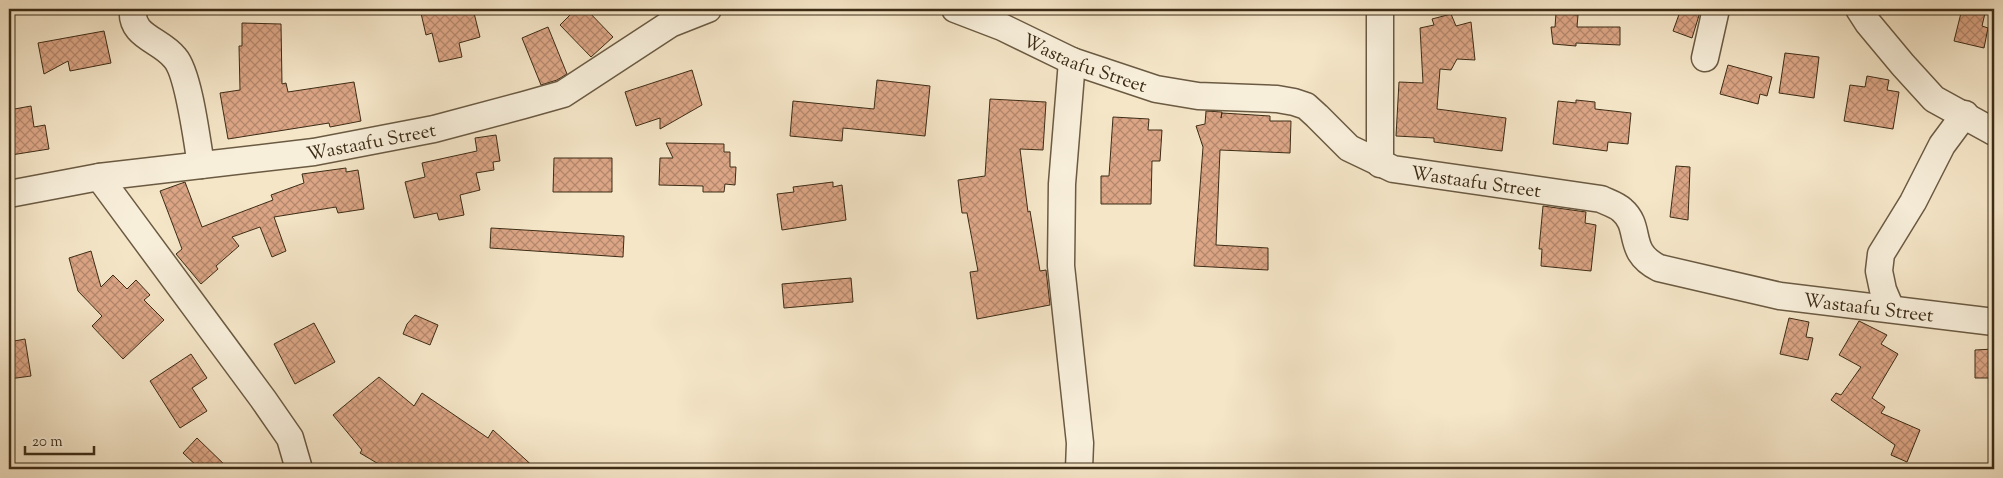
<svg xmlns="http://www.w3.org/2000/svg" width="2003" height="478" viewBox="0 0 2003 478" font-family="'Sorts Mill Goudy',serif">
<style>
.building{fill:url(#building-cross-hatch);stroke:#3d2c16}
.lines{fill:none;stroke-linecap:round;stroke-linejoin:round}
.minor-casing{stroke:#6b5a42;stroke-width:29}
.minor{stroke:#f8efdb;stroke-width:26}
.labels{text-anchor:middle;stroke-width:4;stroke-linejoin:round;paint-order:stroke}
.street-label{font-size:19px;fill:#3d2c16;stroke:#f8efdb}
</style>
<defs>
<pattern id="building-cross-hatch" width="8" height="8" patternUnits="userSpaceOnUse" patternTransform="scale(1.25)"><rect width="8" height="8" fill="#dca686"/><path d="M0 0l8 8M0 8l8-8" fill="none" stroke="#b4876d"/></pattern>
</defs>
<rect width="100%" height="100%" fill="#f5e6c8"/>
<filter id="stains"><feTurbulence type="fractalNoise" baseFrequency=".004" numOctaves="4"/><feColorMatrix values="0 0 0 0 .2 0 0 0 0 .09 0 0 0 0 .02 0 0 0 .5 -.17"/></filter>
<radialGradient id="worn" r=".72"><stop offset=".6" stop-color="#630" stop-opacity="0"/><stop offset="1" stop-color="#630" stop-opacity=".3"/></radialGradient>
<g class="building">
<polygon points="420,9 473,9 480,37 459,43 462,57 439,62 432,33 426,35"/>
<polygon points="576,9 586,9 613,37 591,57 560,25"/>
<polygon points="1681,9 1701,9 1692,38 1673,31"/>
<polygon points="1962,9 1986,9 1982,26 1988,28 1984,48 1954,41"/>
<polygon points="1556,13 1578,15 1577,27 1620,27 1620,45 1576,43 1576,46 1553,44 1551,27 1555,27"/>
<polygon points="1451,14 1456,26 1471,22 1475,60 1457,59 1451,70 1440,69 1437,109 1506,118 1502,151 1434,142 1434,138 1396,136 1399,82 1423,83 1420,28 1434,25 1432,19"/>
<polygon points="242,23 281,24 282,84 286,83 288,92 354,82 361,121 330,127 329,123 228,139 220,93 240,90 239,46 242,46"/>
<polygon points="548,27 567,74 557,80 541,85 522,38"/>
<polygon points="104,31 111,63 70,71 68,61 44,74 38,43"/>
<polygon points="1785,53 1819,57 1814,98 1779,93"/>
<polygon points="1728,65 1772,77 1767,96 1760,94 1758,104 1720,94"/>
<polygon points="692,70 702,105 660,129 660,118 636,126 625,92"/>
<polygon points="1867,76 1889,80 1887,90 1899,92 1893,129 1844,121 1850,85 1865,87"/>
<polygon points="877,80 930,86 925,136 843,128 842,141 790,136 793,101 874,109"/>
<polygon points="990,99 1046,102 1043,150 1020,149 1028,212 1030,211 1040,271 1046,270 1050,305 977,319 970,272 978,271 967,213 962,213 958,180 985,176"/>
<polygon points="1576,100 1595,102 1595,109 1631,113 1628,144 1608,142 1607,151 1553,144 1558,101 1576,103"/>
<polygon points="31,106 34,127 45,125 49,149 11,155 9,110"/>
<polygon points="1206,111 1222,112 1221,118 1222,113 1270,116 1270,121 1291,121 1290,153 1220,150 1216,245 1268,248 1268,270 1194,266 1203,147 1196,126 1205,124"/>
<polygon points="1113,117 1149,119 1148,130 1162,130 1160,161 1152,161 1151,204 1101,204 1101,176 1109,176"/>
<polygon points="496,135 500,161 493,162 494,170 476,173 480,190 460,195 464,215 439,220 437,213 414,218 405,182 425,177 422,163 477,151 475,138"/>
<polygon points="666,143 724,144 724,152 730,152 730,167 736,167 735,185 725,184 724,192 703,192 703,186 659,185 660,158 673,158"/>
<polygon points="554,158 612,158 612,192 553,192"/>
<polygon points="1676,166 1690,167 1688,220 1670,217"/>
<polygon points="346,168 346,172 358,170 364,209 338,213 336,207 274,217 286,251 272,257 260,227 232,237 239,246 216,266 218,269 201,284 176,254 182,249 160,191 185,182 202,227 273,200 271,195 304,183 302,174"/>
<polygon points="833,182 833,187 842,185 846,220 782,230 777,194 794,192 793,187"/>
<polygon points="1543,206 1586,212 1585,223 1596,225 1591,271 1541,266 1542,249 1539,249"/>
<polygon points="491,228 624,236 623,257 490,248"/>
<polygon points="91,251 101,287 113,275 127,289 136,280 150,295 144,300 164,320 123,359 92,326 102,316 78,291 69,258"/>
<polygon points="851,278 853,302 784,308 782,284"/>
<polygon points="415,315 438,325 430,345 403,334 407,324"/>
<polygon points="1789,318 1809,322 1806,337 1813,338 1808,360 1780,354"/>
<polygon points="1859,321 1887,335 1881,344 1898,354 1872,398 1885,407 1881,413 1920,430 1907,462 1891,455 1895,445 1831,400 1836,393 1841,395 1861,367 1839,355"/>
<polygon points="314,323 335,362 295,384 274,344"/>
<polygon points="25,339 31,376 9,379 9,342"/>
<polygon points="1994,349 1994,378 1975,378 1975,350"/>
<polygon points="191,354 207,378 192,388 207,411 180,428 150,381"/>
<polygon points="379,377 414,406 422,393 488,438 493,430 536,469 387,469 360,453 362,450 333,415"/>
<polygon points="197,438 229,469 200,469 183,453"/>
</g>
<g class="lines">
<defs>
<g id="minor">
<path d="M133,9C130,37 160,39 175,58C189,74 197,142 201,165"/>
<path id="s1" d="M955,9L1002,27L1072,61L1156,89L1198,96L1277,99L1294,102L1306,106L1317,116L1349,148L1393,169L1601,199C1607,202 1617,205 1622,210C1643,228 1625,251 1659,268L1780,296L1994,322"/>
<polyline points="1859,9 1868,23 1903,65 1934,99 1994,132"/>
<polyline points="1705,58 1716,9"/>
<polyline points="1072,61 1062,184 1061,266 1080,443 1079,469"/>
<polyline points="1380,164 1380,9"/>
<polyline points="99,177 263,399 290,438 299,469"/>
<path id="s2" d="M9,194L99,177L314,152L434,129L524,105L563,94L670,24L708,9"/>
<polyline points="1891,309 1883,290 1879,271 1881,254 1913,202 1942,145 1965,114"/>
</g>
</defs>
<use href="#minor" class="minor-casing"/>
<use href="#minor" class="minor"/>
</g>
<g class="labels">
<g class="street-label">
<text dy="7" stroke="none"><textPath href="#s1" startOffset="141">Wastaafu Street</textPath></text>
<text dy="7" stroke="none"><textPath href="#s2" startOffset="366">Wastaafu Street</textPath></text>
<text dy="7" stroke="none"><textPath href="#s1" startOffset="561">Wastaafu Street</textPath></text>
<text dy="7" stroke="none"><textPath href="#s1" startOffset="996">Wastaafu Street</textPath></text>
</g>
</g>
<rect width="2003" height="478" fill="none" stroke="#f5e6c8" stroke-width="30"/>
<rect x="10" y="10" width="1983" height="458" fill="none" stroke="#3d2c16" stroke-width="2.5"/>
<rect x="15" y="15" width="1973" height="448" fill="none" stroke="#3d2c16"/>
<path d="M25 446v8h69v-8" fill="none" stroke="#3d2c16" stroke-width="2.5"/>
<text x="32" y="446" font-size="15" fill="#3d2c16" stroke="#f8efdb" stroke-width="4" paint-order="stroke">20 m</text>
<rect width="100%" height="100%" filter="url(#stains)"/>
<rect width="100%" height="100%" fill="url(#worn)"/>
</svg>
